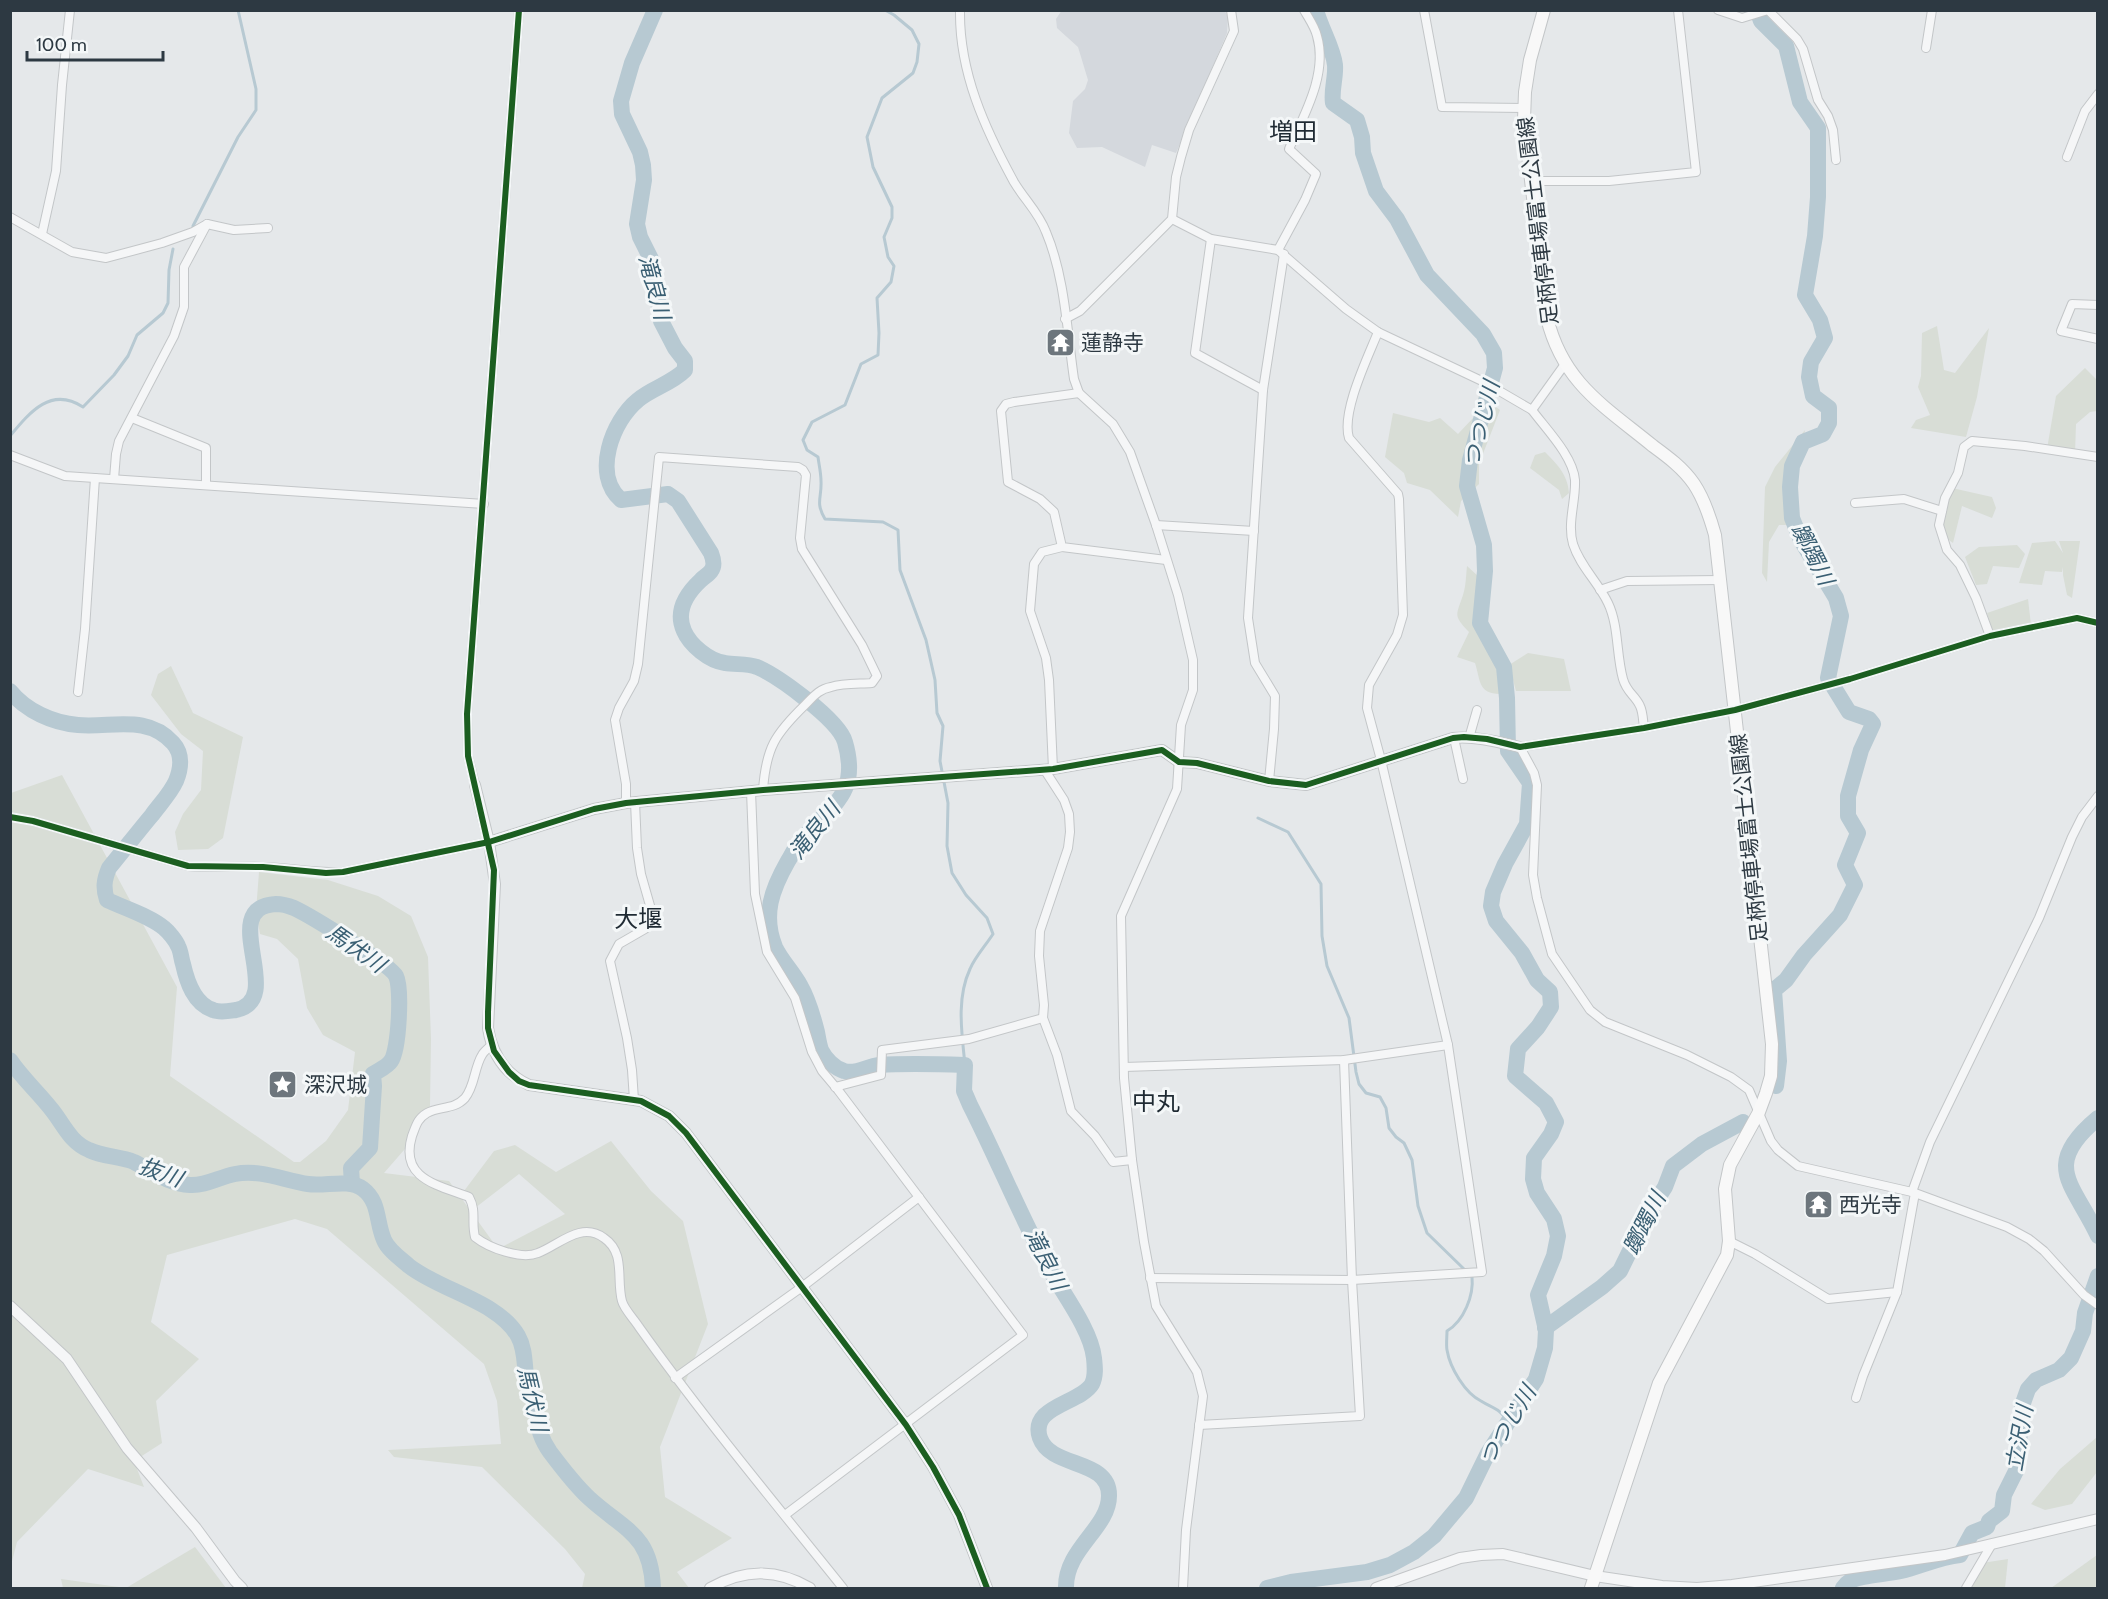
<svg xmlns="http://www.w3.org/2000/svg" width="2108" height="1599" viewBox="0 0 2108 1599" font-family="Cabin,'Noto Sans JP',sans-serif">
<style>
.built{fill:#d4d8dd}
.green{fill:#d8ddd6}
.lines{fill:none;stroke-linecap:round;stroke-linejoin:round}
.stream{stroke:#b7c9d2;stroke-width:3}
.river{stroke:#b7c9d2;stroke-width:16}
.minor-casing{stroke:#c3c6c8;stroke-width:10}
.tertiary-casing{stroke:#c3c6c8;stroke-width:12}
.secondary-casing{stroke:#c3c6c8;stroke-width:14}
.minor{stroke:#f5f6f7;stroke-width:8}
.tertiary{stroke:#f5f6f7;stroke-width:10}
.secondary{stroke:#f8f8f8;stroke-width:12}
.cycleway-casing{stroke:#f4f7f8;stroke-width:10}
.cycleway{stroke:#1b5e20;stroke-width:6}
.labels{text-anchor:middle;stroke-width:6;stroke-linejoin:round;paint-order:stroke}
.street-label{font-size:21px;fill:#2d3942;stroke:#f4f7f8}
.poi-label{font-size:21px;fill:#2d3942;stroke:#f4f7f8;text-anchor:start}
.water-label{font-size:22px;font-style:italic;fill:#3a5f73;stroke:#f4f7f8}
.quarter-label{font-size:24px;fill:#1f2a33;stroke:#f4f7f8}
</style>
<rect width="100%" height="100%" fill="#e5e8ea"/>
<polygon class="built" points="1062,10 1225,11 1228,17 1227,33 1176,153 1152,145 1145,167 1102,147 1077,148 1069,133 1073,101 1085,89 1088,80 1078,47 1057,28 1056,19"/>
<g class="green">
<polygon points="1937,326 1944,370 1955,373 1989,328 1977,397 1966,437 1911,428 1916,420 1930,415 1918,387 1921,376 1922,333"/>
<polygon points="2085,368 2097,380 2097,411 2090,412 2076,424 2075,454 2047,449 2056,396"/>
<polygon points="1479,395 1500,410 1479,464 1479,484 1461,501 1458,517 1430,490 1407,483 1404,473 1385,457 1393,413 1429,422 1440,418 1458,434 1474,417"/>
<polygon points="1805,430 1789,525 1779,525 1769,542 1767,582 1762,573 1765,487 1775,467"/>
<path d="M1545,452C1557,464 1568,475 1569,493L1562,499L1559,490L1530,468L1535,455Z"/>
<polygon points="1952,488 1992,497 1996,508 1992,518 1962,506 1953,543 1941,534 1944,511"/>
<polygon points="2055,541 2063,553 2059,541 2080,541 2072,598 2067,595 2063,575 2063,567 2062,572 2045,571 2042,585 2019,583 2032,543"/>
<polygon points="2017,545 2025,554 2019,568 1993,566 1987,584 1976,585 1965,557 1979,547"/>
<path d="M1467,566L1479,577L1488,634L1504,663L1500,694C1478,693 1481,682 1475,663L1457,657L1469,632C1453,615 1456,616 1463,595C1466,586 1466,575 1467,566Z"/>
<polygon points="2028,599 2031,625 1993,633 1987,613"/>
<polygon points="1528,653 1564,659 1571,691 1516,691 1509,665"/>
<polygon points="171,666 193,713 243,737 223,838 208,849 178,850 175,832 183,814 201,790 203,751 181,734 151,695 158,674"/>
<polygon points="62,775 177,987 170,1076 294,1162 300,1162 326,1141 348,1110 355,1052 323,1035 307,1008 298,959 277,939 260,934 256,911 259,872 328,880 378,896 411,916 428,957 431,1039 430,1106 411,1142 384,1173 449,1181 498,1249 565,1214 519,1174 475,1208 464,1191 494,1151 515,1145 556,1172 611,1141 651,1191 683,1221 708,1324 660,1447 665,1497 732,1538 677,1572 689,1588 582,1588 585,1574 565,1549 482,1467 394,1457 388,1450 501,1444 497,1401 484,1364 327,1229 295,1219 167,1255 151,1322 199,1359 156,1401 162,1443 134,1461 144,1487 88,1469 17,1542 11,1565 11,793"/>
<polygon points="2097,1437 2097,1472 2072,1504 2045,1510 2031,1504 2060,1469"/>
<polygon points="195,1547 226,1588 63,1588 61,1579 126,1588"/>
<polygon points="2097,1555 2097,1588 2051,1588"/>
<polygon points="2008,1559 2005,1588 1968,1588 1982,1563"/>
</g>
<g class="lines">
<g class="stream">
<path d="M885,10L894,15L912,30L919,44L917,62L913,73L882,98L867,137L873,167L892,207V218L884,237L888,257L894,266L891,282L877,298L879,333L878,355L861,364L845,405L812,422L803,440L807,450L818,457C819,465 821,473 821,481C822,498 815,502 825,519L883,522L898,530L900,570L926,640L935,680L937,713L943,726L940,761L948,803L947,846L952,873L966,895L987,918L993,934C986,945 975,957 970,969C956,999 962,1034 965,1065"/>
<polyline points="193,226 238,137 256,110 256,89 238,10"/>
<path d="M10,436C30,412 51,386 83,407L114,375L128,356L137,335L163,313L168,303L169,270L173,249"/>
<polyline points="1258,818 1288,832 1321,884 1322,936 1327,966 1349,1018 1356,1072 1359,1084 1366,1093 1380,1097 1386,1108 1389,1128 1396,1137 1404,1143 1412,1160 1418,1206 1427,1233 1465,1270"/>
<path d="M1470,1275L1472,1277C1474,1295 1464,1321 1447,1331C1447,1337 1446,1344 1447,1350C1450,1368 1465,1393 1481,1401C1492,1408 1501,1409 1507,1421"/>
</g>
<g class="river">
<path d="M655,10L632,63L621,101L622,114L640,152L643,165L644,180L637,224L640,237L652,261L661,321L675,348L685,361V370C671,384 652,388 638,400C612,421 592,475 621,500L668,494L678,501L711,553C713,558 715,566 711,571C709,574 704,577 701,580C687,593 675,611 684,631C690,645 709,661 725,663C735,665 747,663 757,667C778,676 839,720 845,742C861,797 828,806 800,842C795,847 792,855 788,861C772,889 762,915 775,947C781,960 793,972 800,985C808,999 813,1016 817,1032C818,1037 819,1044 821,1050C825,1058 834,1068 844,1071C856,1075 867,1066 879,1065C908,1063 937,1064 965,1065L964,1091L970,1105C997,1158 1019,1213 1047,1265C1061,1291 1091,1329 1094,1358C1095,1367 1096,1376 1092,1384C1080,1404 1029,1406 1040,1438C1051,1469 1110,1458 1109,1496C1109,1528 1065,1549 1066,1588"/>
<polyline points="1757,10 1761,21 1786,46 1800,102 1818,128 1818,197 1815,236 1805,295 1820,320 1825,338 1811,362 1809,377 1813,396 1829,408 1829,423 1823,434 1803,442 1792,466 1790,487 1792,518 1801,540 1836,598 1841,616 1828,678 1849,712 1869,719 1873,724 1861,750 1848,796 1848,816 1858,833 1845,865 1855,885 1840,915 1804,955 1786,980 1774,990 1779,1061 1776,1086"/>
<path d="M10,691C26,711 53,723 78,725C112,728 147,714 173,743C183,754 181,769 176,781C170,794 160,804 152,815C137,833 123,851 109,868C104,880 103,888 107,900C124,908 150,916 164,928C169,932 176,941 178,946C181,951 181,958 183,964C187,982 194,1004 213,1010C220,1013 229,1011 236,1010C288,999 215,907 276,904C281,904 289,906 294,908C309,915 390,964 396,976C402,988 399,1050 391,1061C387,1067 379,1070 373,1074L374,1086L370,1148L351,1168L352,1184"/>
<path d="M10,1060C22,1078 38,1092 52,1110C64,1125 70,1142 89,1150C103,1157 120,1156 134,1162C152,1171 169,1184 190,1185C206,1186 219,1177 235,1174C260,1169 283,1180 308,1184C325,1187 348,1178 363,1189C380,1202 376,1222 384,1240C388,1250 401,1259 409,1266C441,1291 498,1301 518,1336C526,1350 524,1367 527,1382C529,1389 532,1397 534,1404C539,1424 537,1433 550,1452C562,1468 575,1485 589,1498C624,1530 651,1534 653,1588"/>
<path d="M2098,1118C2040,1166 2074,1184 2098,1236"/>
<polyline points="1545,1328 1602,1287 1620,1271 1649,1212 1665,1187 1673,1166 1702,1144 1743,1122"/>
<path d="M1267,1588L1291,1582L1367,1572L1390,1565L1414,1552L1434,1536L1466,1498L1488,1453L1536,1379L1545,1348L1546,1330L1538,1295L1554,1256L1558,1236L1554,1219L1537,1193L1533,1179L1534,1158L1551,1134L1556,1122L1546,1103L1515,1076L1518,1049L1538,1027L1551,1007L1550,992L1537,980L1522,953L1496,921L1491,906L1493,892L1505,864L1527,824L1530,783L1508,751L1507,698L1504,667L1480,623L1485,571L1484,545L1467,486L1470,460L1495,368L1494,353L1483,334L1427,275L1397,219L1376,191L1363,153L1362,137L1357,120L1333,103C1331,90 1336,78 1335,65C1333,47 1321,29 1316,10"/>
<path d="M1843,1588C1847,1582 1855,1578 1863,1577C1875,1574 1888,1574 1901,1571C1921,1566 1940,1557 1960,1555L1972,1533L1987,1527L1989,1521L2002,1511L2004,1495L2017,1469L2022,1406L2028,1389L2036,1380L2059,1370L2071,1358L2083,1331L2085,1313L2098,1276"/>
</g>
<defs>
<g id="minor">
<path d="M960,10C959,72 985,129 1014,182C1024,199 1039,213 1046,232C1065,277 1067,331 1074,379L1079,393L1113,424L1130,452L1156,525L1178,595L1193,660V690L1181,725L1177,789L1121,916L1124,1078L1132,1160L1144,1242L1156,1306L1197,1372L1203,1396L1186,1530L1183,1588"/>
<polyline points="1424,10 1442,107 1524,108"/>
<polyline points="1718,10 1742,18 1768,10"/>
<polyline points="1768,10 1797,39 1803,49 1818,100 1828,116 1833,130 1836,160"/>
<polyline points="1926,48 1932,10"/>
<polyline points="2067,157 2085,111 2098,94"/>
<polyline points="1530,181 1609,181 1696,172 1678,10"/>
<polyline points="10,217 72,252 106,258 162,243 193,232 207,224 234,230 268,228"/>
<polyline points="1172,219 1211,239 1278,250 1346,309 1378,332 1484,382 1532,410 1565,364"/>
<polyline points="42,234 56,171 62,85 70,10"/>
<polyline points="1211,239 1195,353 1263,390"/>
<path d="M1278,250L1305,200L1316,174L1289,149C1304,115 1328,74 1317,36C1315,27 1309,19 1304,10"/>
<polyline points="2098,305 2072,304 2061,331 2098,339"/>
<polyline points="1065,319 1080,311 1172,219 1176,177 1181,157 1189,130 1234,31 1231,10"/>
<polyline points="1079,393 1014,402 1006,404 1001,411 1008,482 1040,499 1054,512 1062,547 1166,560"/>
<path d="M1532,410C1546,429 1573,456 1575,480C1576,501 1567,523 1573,544C1580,566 1598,582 1608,603C1619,626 1616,654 1623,679C1627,693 1635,695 1640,706C1643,712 1643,721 1644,728"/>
<polyline points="132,418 206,448 206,485"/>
<polyline points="10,455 65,476 484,504"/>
<polyline points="114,479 116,454 119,441 174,336 184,307 184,267 207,224"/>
<polyline points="1855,503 1904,499 1942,511"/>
<polyline points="1156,525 1254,531"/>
<polyline points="1600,590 1627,581 1721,580"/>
<polyline points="1990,636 1976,598 1960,565 1947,550 1939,525 1945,498 1958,473 1964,447 1972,441 2025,446 2098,457"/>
<polyline points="78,692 85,629 95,478"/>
<polyline points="1454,738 1463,779"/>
<polyline points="1469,738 1477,710"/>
<polyline points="1044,769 1064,800 1069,814 1070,832 1068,848 1040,931 1039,956 1044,1005 1043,1018 1057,1055 1071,1111 1095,1136 1113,1162 1132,1160"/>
<polyline points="1053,769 1049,680 1046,658 1030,611 1034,564 1042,552 1062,547"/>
<polyline points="1269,781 1274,729 1275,696 1255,663 1248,618 1263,390 1284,254"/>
<polyline points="475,785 468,756 467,714 519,10"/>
<polyline points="751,791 755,894 767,952 795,998 812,1052 822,1071 838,1090 1023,1335 785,1515"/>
<path d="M626,803V784L615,720L619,708L634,681L638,664L659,457L798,467L803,470L806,475L800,538L802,549L862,645L877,676L872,683C859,684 843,683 831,687C819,689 813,697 805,705C775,734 766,748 763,790"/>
<path d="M10,817L33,821L188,866C213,868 238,866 263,867C290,868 316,873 343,872L489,842"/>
<path d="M491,1045C489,1048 484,1051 482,1055C474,1068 475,1086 465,1098C454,1110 439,1106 427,1113C417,1119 416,1126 412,1136C399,1179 438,1185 469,1197C477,1212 471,1221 475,1237C489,1248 521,1260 538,1253C559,1245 581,1221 604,1238C626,1253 616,1279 622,1301C624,1309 634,1319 639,1327C703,1417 774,1502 843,1588"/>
<polyline points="1124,1067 1344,1060 1448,1045"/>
<polyline points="835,1087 881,1075 882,1050 969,1039 1043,1018"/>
<polyline points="634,1100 632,1070 627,1038 610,961 619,944 645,929 650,924 653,916 641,874 637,848 635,802"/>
<polyline points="1912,1192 1798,1166 1778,1150 1771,1141 1749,1090 1731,1077 1687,1055 1605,1022 1590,1010 1552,954 1537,898 1533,875 1537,785 1534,773 1520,747 1644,728 1735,710 1850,679 1990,636 2077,618 2098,623"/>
<polyline points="1915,1193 2007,1227 2029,1239 2044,1251 2084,1295 2098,1305"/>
<polyline points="1729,1241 1755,1254 1828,1299 1897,1292 1915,1193 1912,1192 1930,1142 2039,918 2072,837 2082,817 2098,796"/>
<path d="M1150,1278L1352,1280L1482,1272L1448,1045L1381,760L1367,708L1369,685L1397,635L1403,615L1399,499L1398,494L1349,438C1341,412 1368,357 1378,332"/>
<polyline points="675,1378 802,1287 919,1197"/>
<polyline points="1856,1398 1863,1376 1897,1292"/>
<polyline points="1199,1425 1360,1416 1352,1280 1344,1060"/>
<polyline points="1966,1588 1992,1544"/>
</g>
<g id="tertiary">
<path d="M475,785L489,842L495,884L488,1028C492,1054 505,1074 529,1085L641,1101L669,1116L686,1133L906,1425L933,1467L959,1515L987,1588"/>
<path d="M489,842L594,809L626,803L763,790L1053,769L1162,750L1179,762L1197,763L1269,781L1306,785L1453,738C1476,736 1498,742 1520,747"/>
<polyline points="10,1306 67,1359 127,1448 196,1528 235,1581 242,1588"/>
<path d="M710,1588C744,1569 776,1568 810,1588"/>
<polyline points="1376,1588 1460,1558 1481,1555 1503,1554 1595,1576 1662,1586 1697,1588 1732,1585 1945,1555 2098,1519"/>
</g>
<path id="secondary" d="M1544,10L1530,60L1525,92L1524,120L1547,318C1563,383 1604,406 1653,446C1668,457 1683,468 1694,484C1704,499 1710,517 1715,535L1772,1044L1771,1076L1766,1093L1759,1112L1730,1165L1725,1189L1729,1241L1727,1255L1659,1383L1591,1588"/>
</defs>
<use href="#minor" class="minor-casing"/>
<use href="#tertiary" class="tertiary-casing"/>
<use href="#secondary" class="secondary-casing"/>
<use href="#minor" class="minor"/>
<use href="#tertiary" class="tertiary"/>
<use href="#secondary" class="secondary"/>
<defs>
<g id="cycleway">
<polyline points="519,10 467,714 468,756 494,870 488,1012 488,1028 494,1051 509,1072 519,1081 529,1085 641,1101 669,1116 686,1133 906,1425 933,1467 959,1515 987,1588"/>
<polyline points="10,817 33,821 188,866 263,867 326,873 343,872 489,842 594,809 626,803 763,790 1053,769 1162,750 1179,762 1197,763 1269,781 1306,785 1453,738 1464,737 1487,739 1520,747 1644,728 1735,710 1850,679 1990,636 2077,618 2098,623"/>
</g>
</defs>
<use href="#cycleway" class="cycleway-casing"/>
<use href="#cycleway" class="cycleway"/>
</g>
<defs>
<symbol id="temple-square" viewBox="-11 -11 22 22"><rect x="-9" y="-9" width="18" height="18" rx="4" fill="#6d767d" stroke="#f4f7f8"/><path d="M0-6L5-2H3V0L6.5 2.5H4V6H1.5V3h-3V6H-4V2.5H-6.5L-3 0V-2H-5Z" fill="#fff"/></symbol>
<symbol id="sight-square" viewBox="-11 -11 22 22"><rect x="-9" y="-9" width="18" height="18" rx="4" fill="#6d767d" stroke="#f4f7f8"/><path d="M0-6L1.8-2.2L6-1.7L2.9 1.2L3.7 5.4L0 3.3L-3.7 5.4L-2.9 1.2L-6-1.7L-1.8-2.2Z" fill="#fff"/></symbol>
</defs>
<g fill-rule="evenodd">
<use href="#temple-square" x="1044" y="326" width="33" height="33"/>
<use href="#sight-square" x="266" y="1068" width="33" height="33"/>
<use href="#temple-square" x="1802" y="1188" width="33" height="33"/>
</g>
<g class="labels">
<g class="street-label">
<text transform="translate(1538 221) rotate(-97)" y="7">足柄停車場富士公園線</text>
<text transform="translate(1749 838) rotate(-96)" y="7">足柄停車場富士公園線</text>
</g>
<g class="poi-label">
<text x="1081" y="350">蓮静寺</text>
<text x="304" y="1092">深沢城</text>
<text x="1839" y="1212">西光寺</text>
</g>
<g class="water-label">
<text transform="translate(655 287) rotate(75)" y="8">滝良川</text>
<text transform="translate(1481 424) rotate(-76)" y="8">つつじ川</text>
<text transform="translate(1813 554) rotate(63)" y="8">躑躅川</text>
<text transform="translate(814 830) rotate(-51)" y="8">滝良川</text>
<text transform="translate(356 948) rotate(35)" y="8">馬伏川</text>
<text transform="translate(161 1172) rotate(20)" y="8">抜川</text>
<text transform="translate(1644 1223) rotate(-63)" y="8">躑躅川</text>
<text transform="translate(1046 1259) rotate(63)" y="8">滝良川</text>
<text transform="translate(533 1399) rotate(77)" y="8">馬伏川</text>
<text transform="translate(1507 1425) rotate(-59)" y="8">つつじ川</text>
<text transform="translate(2019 1438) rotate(-80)" y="8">立沢川</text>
</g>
<g class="quarter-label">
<text x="1293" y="140">増田</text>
<text x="638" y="927">大堰</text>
<text x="1156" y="1110">中丸</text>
</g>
</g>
<rect width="2108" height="1599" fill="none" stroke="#2d3942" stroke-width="24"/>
<path d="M27 51v9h136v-9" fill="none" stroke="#2d3942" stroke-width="3"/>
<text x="36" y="51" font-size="18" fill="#2d3942" stroke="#f4f7f8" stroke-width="4.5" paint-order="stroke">100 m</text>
</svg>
